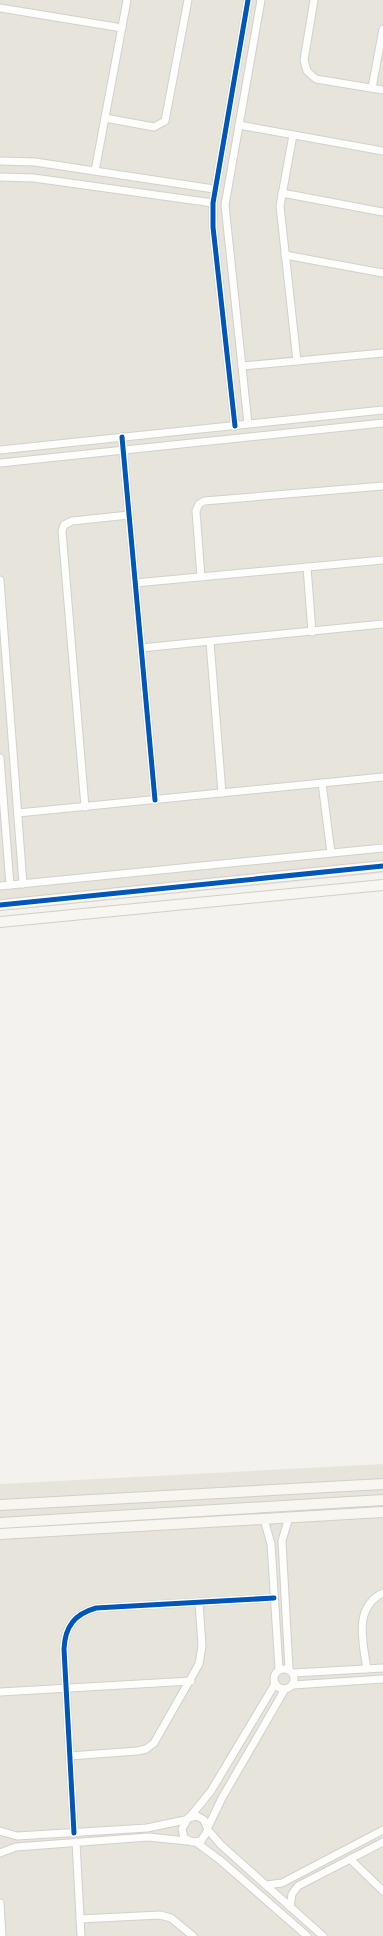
<svg xmlns="http://www.w3.org/2000/svg" width="383" height="1936" viewBox="0 0 383 1936" font-family="'Asap Condensed',sans-serif">
<style>
.residential{fill:#e7e4dc}
.lines{fill:none;stroke-linecap:round;stroke-linejoin:round}
.street-casing{stroke:#d2d0cb;stroke-width:9}
.secondary-casing{stroke:#d3cfc5;stroke-width:12}
.street{stroke:#fdfdfc;stroke-width:7}
.secondary{stroke:#f7f6f1;stroke-width:10}
.cycleway-casing{stroke:#fff;stroke-width:8}
.cycleway{stroke:#0057b8;stroke-width:5}
</style>
<rect width="100%" height="100%" fill="#f4f2ee"/>
<g class="residential">
<polygon points="0,0 383,0 383,873 0,911"/>
<polygon points="383,1464 383,1936 0,1936 0,1484"/>
</g>
<g class="lines">
<defs>
<g id="street">
<polyline points="314,0 304,60 307,71 316,79 383,90"/>
<polyline points="0,8 122,28"/>
<polyline points="372,88 383,29"/>
<polyline points="105,118 154,127 165,121 188,0"/>
<polyline points="239,125 383,151"/>
<polyline points="293,135 280,206 297,361"/>
<polyline points="0,161 35,162 214,189"/>
<polyline points="95,171 127,0"/>
<polyline points="0,177 34,178 213,203"/>
<polyline points="282,193 383,212"/>
<polyline points="285,255 383,273"/>
<polyline points="242,366 383,353"/>
<polyline points="248,424 225,205 261,0"/>
<polyline points="235,426 213,227 213,203 248,0"/>
<polyline points="122,437 155,800"/>
<polyline points="0,450 383,410"/>
<polyline points="0,463 383,423"/>
<polyline points="307,567 312,632"/>
<polyline points="201,577 196,511 199,504 204,501 383,486"/>
<polyline points="0,580 23,884"/>
<polyline points="135,583 383,560"/>
<polyline points="210,642 222,793"/>
<polyline points="141,648 383,624"/>
<polyline points="0,758 10,885"/>
<polyline points="322,783 331,853"/>
<polyline points="85,807 62,531 64,525 72,521 129,515"/>
<polyline points="18,813 383,777"/>
<polyline points="0,886 383,848"/>
<polyline points="289,1517 282,1541 289,1669"/>
<polyline points="264,1519 271,1544 279,1669"/>
<circle cx="284" cy="1679" r="10"/>
<path d="M367,1669C363,1643 353,1607 383,1593"/>
<polyline points="293,1673 383,1668"/>
<polyline points="293,1685 383,1679"/>
<polyline points="0,1692 191,1681"/>
<polyline points="70,1756 137,1751 146,1749 154,1743 199,1664 202,1646 199,1602"/>
<polyline points="189,1818 211,1791 275,1684"/>
<polyline points="208,1827 222,1798 285,1689"/>
<polyline points="208,1830 201,1841 192,1842 184,1838 182,1829 188,1818 197,1816 204,1820 208,1830 221,1845 323,1936"/>
<polyline points="0,1831 17,1836 147,1828 185,1820"/>
<path d="M74,1833L64,1649C65,1626 75,1614 96,1608L274,1598"/>
<polyline points="76,1842 81,1936"/>
<polyline points="197,1843 220,1860 307,1936"/>
<polyline points="0,1853 16,1847 148,1837 187,1841"/>
<polyline points="350,1859 383,1891"/>
<polyline points="266,1885 282,1883 383,1830"/>
<polyline points="0,1903 2,1936"/>
<polyline points="290,1907 292,1894 298,1886 383,1842"/>
<polyline points="80,1919 160,1915 171,1918 193,1936"/>
</g>
<g id="secondary">
<polyline points="0,905 383,866"/>
<polyline points="0,922 383,885"/>
<polyline points="0,1505 383,1484"/>
<polyline points="0,1523 383,1500"/>
<polyline points="0,1534 383,1512"/>
</g>
</defs>
<use href="#street" class="street-casing"/>
<use href="#secondary" class="secondary-casing"/>
<use href="#street" class="street"/>
<use href="#secondary" class="secondary"/>
<defs>
<g id="cycleway">
<polyline points="235,426 213,227 213,203 248,0"/>
<polyline points="122,437 155,800"/>
<polyline points="0,905 383,866"/>
<path d="M74,1833L64,1649C65,1626 75,1614 96,1608L274,1598"/>
</g>
</defs>
<use href="#cycleway" class="cycleway-casing"/>
<use href="#cycleway" class="cycleway"/>
</g>
</svg>
